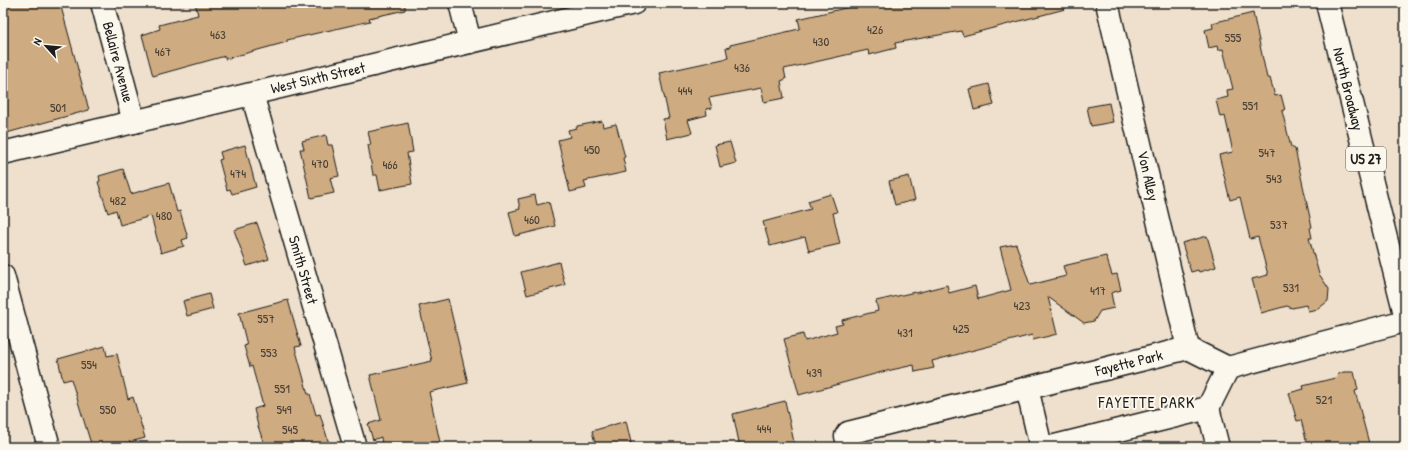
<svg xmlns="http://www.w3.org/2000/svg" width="1408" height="450" viewBox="0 0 1408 450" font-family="'Patrick Hand',sans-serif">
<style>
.building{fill:#cfab81;stroke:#1c1c1c}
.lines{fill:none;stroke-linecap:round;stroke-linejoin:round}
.minor-casing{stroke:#1c1c1c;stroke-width:25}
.tertiary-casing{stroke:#1c1c1c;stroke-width:25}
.primary-casing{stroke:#1c1c1c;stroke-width:25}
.minor{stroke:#fbf7ec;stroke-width:22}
.tertiary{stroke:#fbf7ec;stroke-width:22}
.primary{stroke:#fbf7ec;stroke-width:22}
.labels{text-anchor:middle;stroke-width:4;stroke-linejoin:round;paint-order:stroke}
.number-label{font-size:13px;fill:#494035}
.shield{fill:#fbf7ec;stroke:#5f5e5a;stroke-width:1}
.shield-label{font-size:14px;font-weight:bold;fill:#1c1c1c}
.street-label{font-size:15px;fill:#1c1c1c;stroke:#fbf7ec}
.neighbourhood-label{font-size:16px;letter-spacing:1px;fill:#1c1c1c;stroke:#fbf7ec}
</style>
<rect width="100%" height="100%" fill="#eee0cc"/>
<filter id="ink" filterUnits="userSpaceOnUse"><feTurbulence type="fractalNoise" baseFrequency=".025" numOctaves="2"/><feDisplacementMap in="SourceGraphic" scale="8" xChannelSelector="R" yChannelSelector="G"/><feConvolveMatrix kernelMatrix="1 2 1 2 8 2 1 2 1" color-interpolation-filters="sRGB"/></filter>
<g filter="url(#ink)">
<g class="building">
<polygon points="3,3 60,3 89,110 3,134"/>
<polygon points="195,3 405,3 405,10 369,18 370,21 287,40 287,42 225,59 225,56 153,76 142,35 160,29 159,25 198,15"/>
<polygon points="853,3 1064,3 1065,9 963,36 961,31 895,43 896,48 869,55 868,50 784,69 786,79 781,81 784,98 764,102 761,88 709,98 712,108 706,109 707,115 688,120 692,133 667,139 663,119 669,118 659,73 728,58 726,48 730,47 730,45 799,29 800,27 798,19 854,6"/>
<polygon points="1253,13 1267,78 1270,78 1275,96 1281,95 1285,110 1282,111 1291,147 1295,149 1312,227 1310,228 1312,238 1309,238 1319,274 1329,289 1328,301 1318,309 1308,311 1306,305 1292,308 1287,306 1261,313 1252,279 1268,275 1258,237 1250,239 1240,197 1230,200 1219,155 1233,152 1225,116 1220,117 1216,100 1228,97 1227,90 1233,89 1223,49 1218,50 1217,46 1209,48 1205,30 1213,28 1212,23"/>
<polygon points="989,84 994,105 974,110 969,89"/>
<polygon points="1109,103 1113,122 1091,126 1087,107"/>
<polygon points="602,121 603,127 616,124 625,157 623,158 626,172 584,181 586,188 570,192 558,140 570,137 568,130 577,128 577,126"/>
<polygon points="408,123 413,152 407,153 412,184 380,190 377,175 373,175 368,145 371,145 368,132"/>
<polygon points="326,135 328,145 332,145 339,176 330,178 334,193 311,198 300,149 304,149 302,141"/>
<polygon points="730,142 736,163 720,167 715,145"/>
<polygon points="245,145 256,187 232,194 230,189 227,190 219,160 222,159 220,152"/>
<polygon points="123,169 131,194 169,183 177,212 180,211 188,238 182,240 184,246 161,253 151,216 120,225 116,210 108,213 98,182 100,181 99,176"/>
<polygon points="909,176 915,200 895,205 889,181"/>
<polygon points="831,194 837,212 833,213 840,244 809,251 805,237 770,246 763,222 811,209 808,201"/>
<polygon points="535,195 537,205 549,202 555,226 515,236 509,212 520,209 518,199"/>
<polygon points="257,223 269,259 247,266 234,230"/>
<polygon points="1207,236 1216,267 1199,272 1198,270 1191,272 1182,243"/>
<polygon points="1016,244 1030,285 1066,276 1063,266 1106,256 1112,275 1117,274 1121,290 1111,293 1114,308 1100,311 1094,321 1084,323 1048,297 1057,334 1033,340 1032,335 932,361 934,368 915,372 914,365 882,372 799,395 784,339 803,334 805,341 837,332 835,326 843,324 842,320 878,311 876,301 915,292 916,293 947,285 949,293 975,286 978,299 1011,290 1000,247"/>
<polygon points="559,262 565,285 527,295 521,272"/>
<polygon points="209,294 213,309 187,316 183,301"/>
<polygon points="448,299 468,383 429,392 441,447 382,447 381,437 373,440 368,424 381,420 370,375 432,361 419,306"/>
<polygon points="288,300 301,346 295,347 308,394 310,394 316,415 320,414 330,447 265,447 258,426 254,409 263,406 252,366 250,367 244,346 247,345 239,313"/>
<polygon points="105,346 107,356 117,354 128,399 133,397 145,438 111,447 92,447 71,379 63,381 58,359"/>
<polygon points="1344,372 1354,372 1358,390 1355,391 1370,447 1308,447 1301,420 1297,421 1289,393 1304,389 1303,386 1335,378 1340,373"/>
<polygon points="785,401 795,447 740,447 733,414"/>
<polygon points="626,421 632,447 596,447 592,431"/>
</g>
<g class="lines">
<defs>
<g id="minor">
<polyline points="102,3 134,122"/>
<polyline points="460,3 470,42"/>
<polyline points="1107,3 1188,348"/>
<polyline points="252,94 355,447"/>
<polyline points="1027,388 1041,447"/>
<polyline points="1208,408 1218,447"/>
<polyline points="849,447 846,436 848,433 1188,348 1228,368 1405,321"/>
<polyline points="1051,447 1208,408 1228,368"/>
</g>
<g id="tertiary">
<polyline points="3,153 634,3"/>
<polyline points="3,276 49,447"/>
</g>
<polyline id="primary" points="1327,3 1405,314"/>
</defs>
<use href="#minor" class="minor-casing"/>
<use href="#tertiary" class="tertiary-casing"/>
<use href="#primary" class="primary-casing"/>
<use href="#minor" class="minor"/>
<use href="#tertiary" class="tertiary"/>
<use href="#primary" class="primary"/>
</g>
</g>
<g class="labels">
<g class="number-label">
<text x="875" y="34">426</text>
<text x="218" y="39">463</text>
<text x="1233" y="42">555</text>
<text x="821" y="46">430</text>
<text x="163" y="56">467</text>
<text x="742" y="72">436</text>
<text x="685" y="95">444</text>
<text x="1250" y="110">551</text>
<text x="58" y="112">501</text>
<text x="592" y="154">450</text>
<text x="1267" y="157">547</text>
<text x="320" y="168">470</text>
<text x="390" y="169">466</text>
<text x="238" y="178">474</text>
<text x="1274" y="183">543</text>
<text x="118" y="205">482</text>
<text x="164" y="220">480</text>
<text x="532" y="224">460</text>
<text x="1279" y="229">537</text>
<text x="1291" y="292">531</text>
<text x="1098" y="295">417</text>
<text x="1022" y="310">423</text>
<text x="266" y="323">557</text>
<text x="961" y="333">425</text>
<text x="905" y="337">431</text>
<text x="269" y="357">553</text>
<text x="89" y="369">554</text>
<text x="814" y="377">439</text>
<text x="282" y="393">551</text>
<text x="1324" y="404">521</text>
<text x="108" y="414">550</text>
<text x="284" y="414">549</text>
<text x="764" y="433">444</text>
<text x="290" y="434">545</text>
</g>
<rect class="shield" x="1346" y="147" width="40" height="24" rx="3"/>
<g class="shield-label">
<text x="1366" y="164">US 27</text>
</g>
<g class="street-label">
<text transform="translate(118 62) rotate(75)" y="5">Bellaire Avenue</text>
<text transform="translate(318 78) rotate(-13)" y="5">West Sixth Street</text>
<text transform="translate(1348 89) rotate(76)" y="5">North Broadway</text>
<text transform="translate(1148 176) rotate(77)" y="5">Von Alley</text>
<text transform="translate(303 270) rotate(74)" y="5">Smith Street</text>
<text transform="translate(1129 363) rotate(-14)" y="5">Fayette Park</text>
</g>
<g class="neighbourhood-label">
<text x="1147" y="408">FAYETTE PARK</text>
</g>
</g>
<rect width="1408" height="450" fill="none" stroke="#fbf7ec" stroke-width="16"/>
<rect x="8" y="8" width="1392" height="434" fill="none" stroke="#1c1c1c" stroke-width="1.5" filter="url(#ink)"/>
<g transform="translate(46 46) rotate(297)" stroke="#fbf7ec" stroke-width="3" paint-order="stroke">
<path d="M0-3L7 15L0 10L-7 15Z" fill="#1c1c1c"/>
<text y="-6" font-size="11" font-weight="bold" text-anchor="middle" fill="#1c1c1c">N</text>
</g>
</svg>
